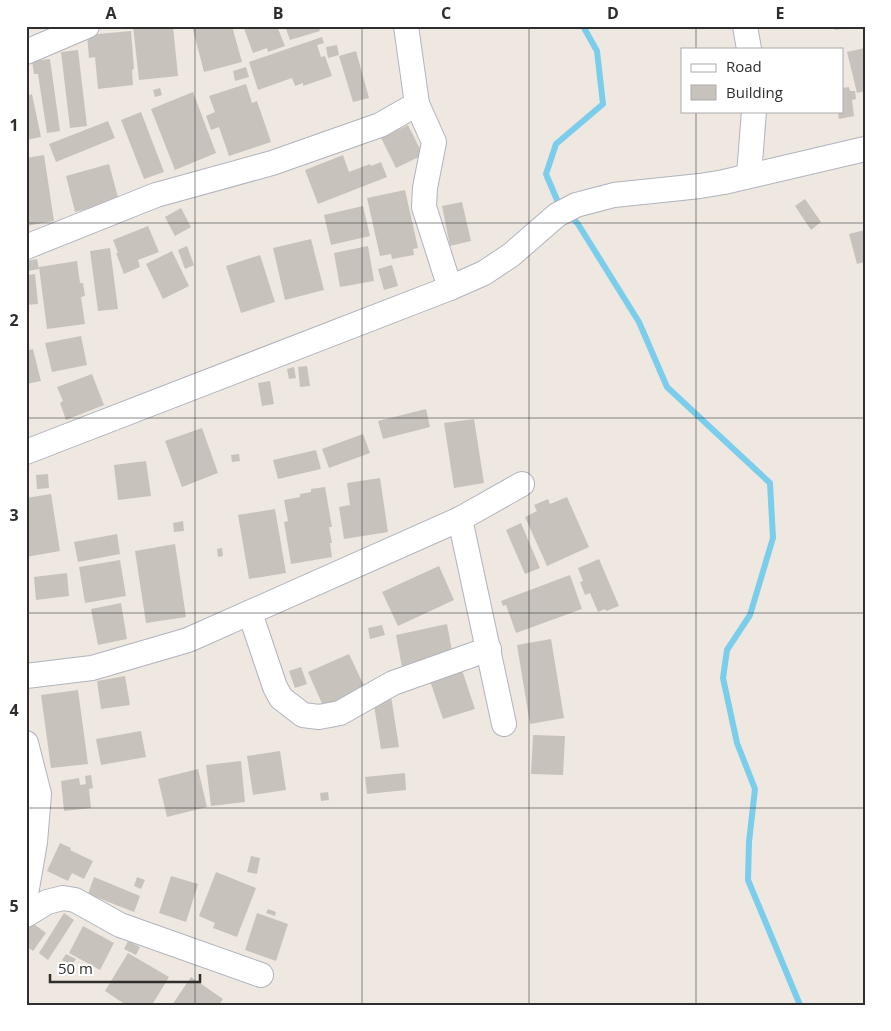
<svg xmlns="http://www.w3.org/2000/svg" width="891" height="1031" viewBox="0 0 891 1031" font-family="'Open Sans',sans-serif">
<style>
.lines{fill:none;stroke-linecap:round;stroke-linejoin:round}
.stream{stroke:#7acdeb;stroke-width:6}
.building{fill:#c7c3bc}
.street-casing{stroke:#b1b3bd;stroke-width:26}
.street{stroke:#fff;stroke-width:24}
.grid{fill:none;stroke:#2e2e2e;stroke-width:1;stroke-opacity:0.55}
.neatline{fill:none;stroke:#2e2e2e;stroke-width:2}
.grid-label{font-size:16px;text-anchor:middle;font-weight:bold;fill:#2e2e2e}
</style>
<rect width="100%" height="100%" fill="#eee8e1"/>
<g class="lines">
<g class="stream">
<polyline points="562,206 557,200 546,174 556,144 603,104 597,51 583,26"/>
<polyline points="569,214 578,224 639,322 667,387 770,483 773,538 750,615 727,650 723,678 737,743 755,789 749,842 748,880 800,1005"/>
</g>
</g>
<g class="building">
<polygon points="133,26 173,26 178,76 139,80"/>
<polygon points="192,26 232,26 242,62 204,72"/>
<polygon points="243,26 277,26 285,46 268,52 267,48 253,53"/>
<polygon points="285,26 319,26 320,31 290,40"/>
<polygon points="834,26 853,26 853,27 835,30"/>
<polygon points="131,31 134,69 132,70 133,85 98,89 95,57 89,58 87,35"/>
<polygon points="322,37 324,43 317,45 321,57 325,56 332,76 303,86 303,83 295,86 292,78 258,90 249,62"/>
<polygon points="337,45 339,55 328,58 326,47"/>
<polygon points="865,48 865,91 857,93 847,52"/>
<polygon points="78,50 87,126 70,128 61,52"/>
<polygon points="356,51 369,98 353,102 339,56"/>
<polygon points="50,59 60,131 47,133 38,74 34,74 32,61"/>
<polygon points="246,67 249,77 235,81 233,71"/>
<polygon points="246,84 252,103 257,101 271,142 229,156 219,127 211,130 206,116 215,112 209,96"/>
<polygon points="849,87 850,91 855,91 856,99 852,100 854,116 839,119 838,111 842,111 842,88"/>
<polygon points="160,88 162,95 155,97 153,90"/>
<polygon points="193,92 216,153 175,170 151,109"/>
<polygon points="32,94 41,137 26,140 26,96"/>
<polygon points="141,112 164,172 144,179 121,120"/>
<polygon points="108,121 115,138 56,162 49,144"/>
<polygon points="408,125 423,155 396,168 381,138"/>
<polygon points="44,155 54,221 26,226 26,158"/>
<polygon points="343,155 349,172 370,164 371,166 381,162 387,177 318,204 305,170"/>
<polygon points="109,164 119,201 75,212 66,176"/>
<polygon points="405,190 418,248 413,249 414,255 392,259 391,254 380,256 367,198"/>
<polygon points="805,199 821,222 811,230 795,206"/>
<polygon points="462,202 471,241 450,246 442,206"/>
<polygon points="363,206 370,236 331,245 324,215"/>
<polygon points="181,208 191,227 175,236 165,217"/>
<polygon points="148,226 159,252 138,260 140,267 124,274 116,253 118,253 113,240"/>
<polygon points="865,230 865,262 857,264 849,234"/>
<polygon points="311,239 324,290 285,300 273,248"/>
<polygon points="187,246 194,265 185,269 178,250"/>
<polygon points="368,246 374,281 340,287 334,253"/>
<polygon points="110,248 118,309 98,311 90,251"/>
<polygon points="172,251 189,286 163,299 146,264"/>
<polygon points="260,255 275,302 241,313 226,266"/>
<polygon points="37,259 39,269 28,271 26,261"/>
<polygon points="77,261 80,283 83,283 85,296 81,297 85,324 47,329 39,267"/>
<polygon points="392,265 398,286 384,290 378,269"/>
<polygon points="35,274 38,304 26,305 26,275"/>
<polygon points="81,336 87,365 52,372 45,343"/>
<polygon points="33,349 41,381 26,384 26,351"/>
<polygon points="307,366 310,386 300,387 298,367"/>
<polygon points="294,367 296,378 289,379 287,369"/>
<polygon points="92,374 104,405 66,420 60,403 63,401 57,387"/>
<polygon points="270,381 274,404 262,406 258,383"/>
<polygon points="426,409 430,427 383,439 378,421"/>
<polygon points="474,419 484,483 454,488 444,423"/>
<polygon points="202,428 218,473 182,487 165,441"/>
<polygon points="363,434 370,453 329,468 322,449"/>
<polygon points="316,450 321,469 278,479 273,460"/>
<polygon points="239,454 240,461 232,462 231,455"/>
<polygon points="146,461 151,496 118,500 114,465"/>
<polygon points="48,474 49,488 37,489 36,475"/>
<polygon points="380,478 388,532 344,539 339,507 350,505 347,483"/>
<polygon points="325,487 332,527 329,527 332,543 330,543 332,557 291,564 284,522 288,521 284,500 300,497 300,494 311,492 311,489"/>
<polygon points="51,494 60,551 26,557 26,498"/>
<polygon points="567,497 589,547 547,566 525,517 537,511 534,505 548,499 550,504"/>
<polygon points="275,509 286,573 249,579 238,515"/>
<polygon points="183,521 184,531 174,532 173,523"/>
<polygon points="521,523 540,568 525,574 506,530"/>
<polygon points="117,534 120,554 78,562 74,542"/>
<polygon points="175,544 186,617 146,623 135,551"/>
<polygon points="222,548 223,556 218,557 217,549"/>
<polygon points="599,559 619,606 606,611 605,609 598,612 590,593 585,595 580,582 583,581 578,568"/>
<polygon points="120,560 126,596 85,603 79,567"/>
<polygon points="439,566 454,600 398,626 382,592"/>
<polygon points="67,573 69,596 36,600 34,577"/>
<polygon points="570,575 582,609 516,633 506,605 503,606 501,601"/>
<polygon points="121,603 127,639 98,645 91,609"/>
<polygon points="447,624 453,656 402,667 396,635"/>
<polygon points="382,625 385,635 370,639 368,628"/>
<polygon points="551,639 564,718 530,724 517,645"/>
<polygon points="349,654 366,690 324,708 308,672"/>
<polygon points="301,667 307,684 295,688 289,671"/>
<polygon points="462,670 475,709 443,719 430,681"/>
<polygon points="125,676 130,705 101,709 97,681"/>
<polygon points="78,690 88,764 51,768 41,695"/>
<polygon points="391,696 399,747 381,749 373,699"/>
<polygon points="141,731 146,757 101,765 96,739"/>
<polygon points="533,735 565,736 563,775 531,774"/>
<polygon points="280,751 286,790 253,795 247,756"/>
<polygon points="241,761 245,802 211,806 206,765"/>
<polygon points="198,769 207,807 167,817 158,779"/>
<polygon points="405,773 406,790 367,794 365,777"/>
<polygon points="91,775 93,788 89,789 91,808 64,811 61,781 79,778 80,785 86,784 85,776"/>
<polygon points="328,792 329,800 321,801 320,793"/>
<polygon points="60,843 71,848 70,850 93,861 84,879 72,873 68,881 47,871"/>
<polygon points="251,856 260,858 257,874 247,872"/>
<polygon points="216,872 256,888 237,937 213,928 215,923 199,916"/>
<polygon points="171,876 198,884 186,922 159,913"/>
<polygon points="94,877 140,896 134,912 88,894"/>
<polygon points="137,877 145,880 141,889 134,886"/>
<polygon points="268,909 276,912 275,916 266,913"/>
<polygon points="64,913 74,920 48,960 39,953"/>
<polygon points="257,913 288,924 276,961 245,950"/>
<polygon points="27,919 46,933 33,951 26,946"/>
<polygon points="83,926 114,943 100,970 69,953"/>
<polygon points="128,941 140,947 136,955 124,949"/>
<polygon points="128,953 169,977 152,1005 126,1005 105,991"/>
<polygon points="66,954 76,959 72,965 62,960"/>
<polygon points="191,977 223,999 219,1005 172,1005"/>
</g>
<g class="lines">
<defs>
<g id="street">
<polyline points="406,26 417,104 434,142 425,188 424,207 450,288"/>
<polyline points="745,26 749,49"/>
<polyline points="26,52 87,26"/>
<polyline points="749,175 754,111"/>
<polyline points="26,247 156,195 272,163 380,125 417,104"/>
<polyline points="26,452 450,288 484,273 511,255 557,215 576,205 614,195 700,186 724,182 865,149"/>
<polyline points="460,519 504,724"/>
<polyline points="250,613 275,687 281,698 303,715 319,717 340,713 393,683 489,649"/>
<polyline points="26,676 92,668 188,640 460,519 522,484"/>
<polyline points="26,743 39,794 35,842 26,894"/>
<polyline points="26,915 47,902 63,898 75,900 120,925 261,975"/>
</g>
</defs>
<use href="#street" class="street-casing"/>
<use href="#street" class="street"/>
</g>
<path class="grid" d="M195,26V1005M362,26V1005M529,26V1005M696,26V49M696,111V1005M26,223H865M26,418H865M26,613H865M26,808H865"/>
<rect width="891" height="1031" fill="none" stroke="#ffffff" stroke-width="55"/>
<rect x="681" y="48" width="162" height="65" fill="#ffffff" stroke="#ababab"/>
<rect x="691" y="64" width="25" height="8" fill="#ffffff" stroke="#ababab"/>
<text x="726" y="72" font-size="15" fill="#2e2e2e">Road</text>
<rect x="691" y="85" width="25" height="15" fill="#c7c3bc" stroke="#ababab"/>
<text x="726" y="98" font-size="15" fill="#2e2e2e">Building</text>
<path d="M50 974v8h150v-8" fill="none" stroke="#2e2e2e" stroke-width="2.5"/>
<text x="58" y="974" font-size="15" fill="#2e2e2e" stroke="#ffffff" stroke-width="4" paint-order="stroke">50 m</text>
<rect x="28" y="28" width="836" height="976" class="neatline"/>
<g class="grid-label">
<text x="111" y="19">A</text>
<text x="278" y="19">B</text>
<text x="446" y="19">C</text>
<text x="613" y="19">D</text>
<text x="780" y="19">E</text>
<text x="14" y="131">1</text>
<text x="14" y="326">2</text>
<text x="14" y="521">3</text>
<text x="14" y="716">4</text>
<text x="14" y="912">5</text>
</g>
</svg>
